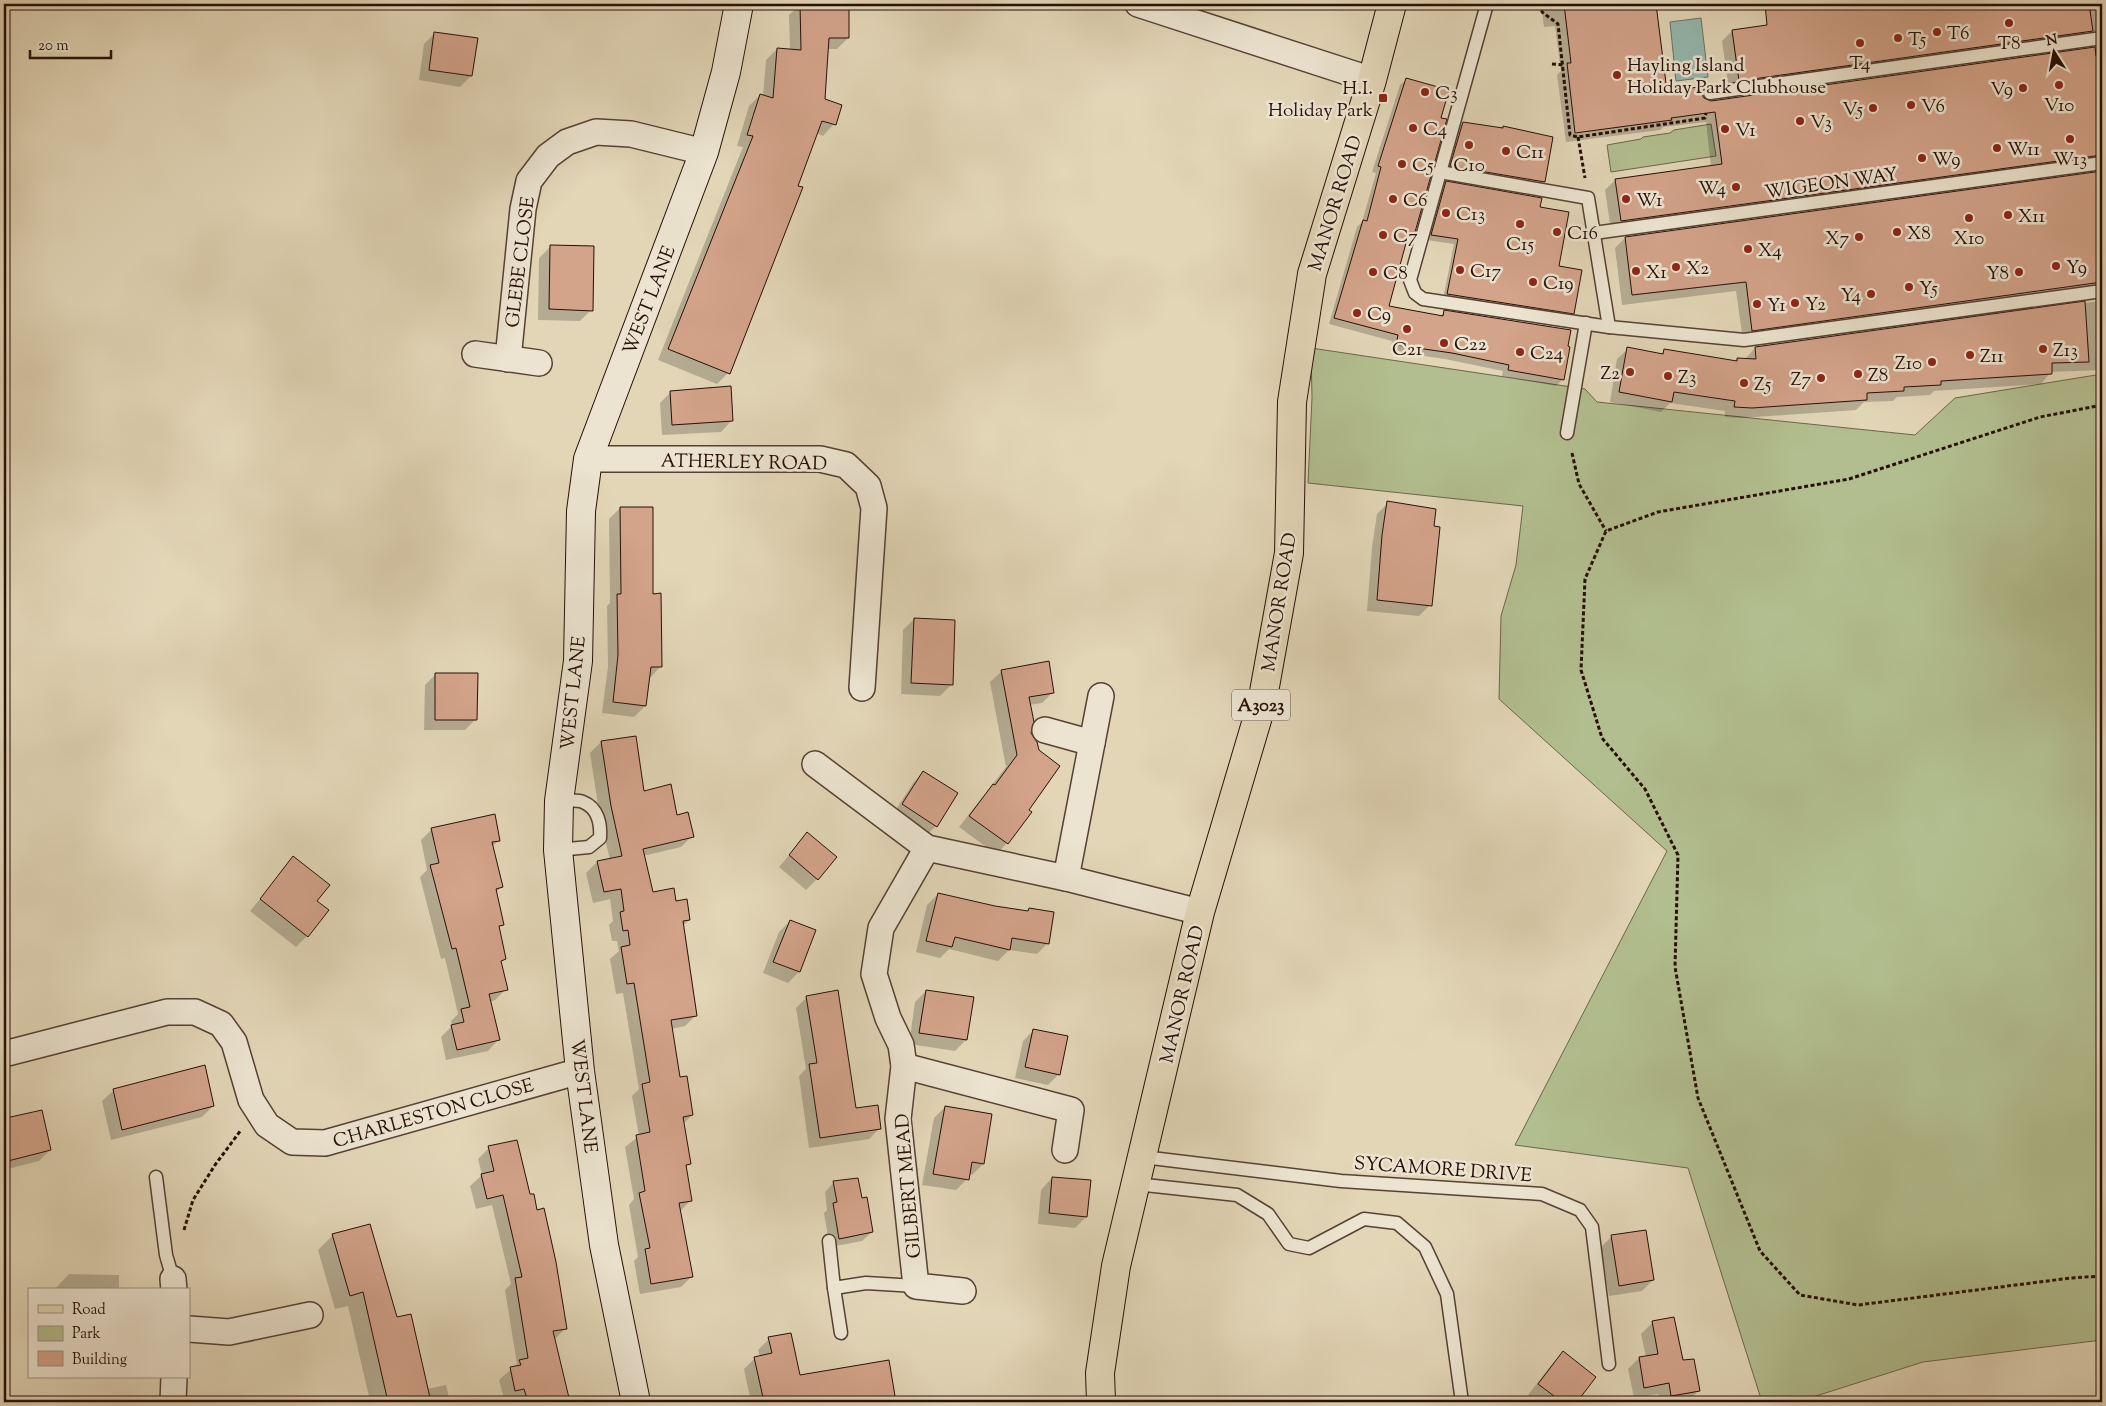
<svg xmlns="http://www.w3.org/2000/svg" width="2106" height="1406" viewBox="0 0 2106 1406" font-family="'Sorts Mill Goudy',serif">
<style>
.green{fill:#b2be8f;stroke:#6c664b}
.water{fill:#95b9b0;stroke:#69756c}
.shadow{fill:#0003}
.building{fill:#d3a38a;stroke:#270f07}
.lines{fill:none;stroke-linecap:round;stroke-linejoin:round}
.lane-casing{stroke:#564133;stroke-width:15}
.street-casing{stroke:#564133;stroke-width:28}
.secondary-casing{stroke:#270f07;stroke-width:30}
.primary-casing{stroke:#270f07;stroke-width:30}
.path{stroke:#270f07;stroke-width:3;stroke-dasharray:4 2.5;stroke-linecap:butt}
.lane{stroke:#ece4d0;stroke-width:12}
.street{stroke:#ece4d0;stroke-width:25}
.secondary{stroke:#ece4d0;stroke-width:28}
.primary{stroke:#e2d6b7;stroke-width:28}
.poi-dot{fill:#8f2418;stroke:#ece4d0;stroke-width:2}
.labels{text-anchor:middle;stroke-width:5;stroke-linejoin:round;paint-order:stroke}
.shield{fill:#ece4d0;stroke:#624f43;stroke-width:1}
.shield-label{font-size:18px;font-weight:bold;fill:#270f07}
.poi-label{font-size:19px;fill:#270f07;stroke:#ece4d0;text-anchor:start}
.street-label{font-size:19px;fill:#270f07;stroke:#ece4d0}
</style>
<rect width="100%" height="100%" fill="#e2d6b7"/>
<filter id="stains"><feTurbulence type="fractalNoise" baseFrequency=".004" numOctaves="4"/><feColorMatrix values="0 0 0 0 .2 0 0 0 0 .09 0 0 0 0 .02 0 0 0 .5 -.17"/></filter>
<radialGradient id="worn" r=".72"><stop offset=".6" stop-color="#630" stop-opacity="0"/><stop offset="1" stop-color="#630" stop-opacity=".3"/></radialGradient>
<g class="green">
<polygon points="1711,124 1716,156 1611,172 1607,145 1641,139 1643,137 1670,133 1674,130"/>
<polygon points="1311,348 1585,389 1597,402 1915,435 1955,398 2102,374 2102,1340 1923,1362 1797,1402 1762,1402 1688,1168 1515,1145 1667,851 1499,699 1501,616 1516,565 1523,506 1308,483 1312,398"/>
</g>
<polygon class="water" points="1701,18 1708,77 1676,81 1670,22"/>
<g class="shadow">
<polygon points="801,4 848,38 837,49 828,49 824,100 834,124 823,136 816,133 728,373 717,384 658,360 743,147 737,146 749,106 760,95 763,96 766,60 777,49 790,50 789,15"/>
<polygon points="1434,4 1462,4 1456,10"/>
<polygon points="1541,4 1679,4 1655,7 1666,93 1701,95 1706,101 1711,102 2100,48 2098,43 1729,90 1722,41 1732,31 1870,11 1869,4 2102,4 2102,370 2051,372 2041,384 1934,391 1930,395 1897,397 1893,401 1864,402 1856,410 1741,418 1725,417 1725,411 1670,403 1661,412 1610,402 1617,359 1628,349 1660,355 1664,351 1735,362 1738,359 1745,359 1755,348 2100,301 2098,296 1743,340 1736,291 1622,305 1615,248 1625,238 2100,173 2098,168 1611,231 1605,190 1615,180 1711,167 1706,122 1663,127 1660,130 1566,142 1557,75 1561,71 1555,26 1544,27"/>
<polygon points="435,33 471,76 460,87 419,80 424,44"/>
<polygon points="1407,79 1414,232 1407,238 1387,307 1439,317 1445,312 1563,379 1556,386 1502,376 1503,371 1445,359 1390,351 1392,341 1329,324 1357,227 1362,222 1376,173 1372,172 1400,85"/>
<polygon points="1463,123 1544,182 1538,187 1446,171 1458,128"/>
<polygon points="1446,183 1539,208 1573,313 1568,318 1443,299 1454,244 1427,240 1441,188"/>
<polygon points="550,247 591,310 580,321 538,320 539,258"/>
<polygon points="671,392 732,420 721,432 662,435 660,403"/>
<polygon points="1388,503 1432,527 1430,605 1419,616 1367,611 1372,547 1377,514"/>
<polygon points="620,508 652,595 661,666 650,678 645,706 634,717 602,713 608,667 607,606 610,603 609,519"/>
<polygon points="914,619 951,685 940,696 901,694 903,630"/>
<polygon points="1002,671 1053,692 1042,703 1029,705 1027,810 1030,813 1007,843 996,854 959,827 1006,767 990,682"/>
<polygon points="436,674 476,719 465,730 424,730 425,685"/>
<polygon points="601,742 643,792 676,816 692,836 681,847 643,856 652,893 675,903 689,920 683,926 696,1015 685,1026 671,1029 679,1079 692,1115 683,1124 689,1164 685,1168 691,1200 679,1212 692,1276 681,1287 640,1294 634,1261 638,1257 629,1205 634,1199 625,1147 639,1136 632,1096 639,1089 623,993 616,994 610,959 619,951 617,941 612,941 609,925 613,921 610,899 593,903 586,873 597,862 610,860 600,818 590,753"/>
<polygon points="924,772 936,826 925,837 892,816 913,783"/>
<polygon points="432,829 499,840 492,847 502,887 495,893 502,925 498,929 505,959 500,963 506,989 495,1000 490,1002 498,1040 488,1051 446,1060 441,1037 452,1026 451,1021 458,1014 445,958 441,959 420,877 427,870 421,840"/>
<polygon points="807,834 817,879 806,890 779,867"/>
<polygon points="294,858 315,901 307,936 296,947 250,911"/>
<polygon points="938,894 995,907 1026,912 1029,910 1048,943 1037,954 1009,950 998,961 949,949 940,958 916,952 927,905"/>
<polygon points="790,921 815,931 799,972 788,983 763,973 779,932"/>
<polygon points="837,991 855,1110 880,1128 869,1139 809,1148 799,1076 806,1069 796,1008 807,997"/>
<polygon points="926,991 966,1040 955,1051 909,1044 915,1002"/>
<polygon points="1034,1030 1059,1074 1048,1085 1015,1078 1023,1041"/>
<polygon points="114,1090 213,1106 202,1117 111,1140 102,1101"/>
<polygon points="945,1107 983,1164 972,1175 968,1174 967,1179 956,1190 922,1185 934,1118"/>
<polygon points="7,1119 50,1150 39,1161 4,1170 4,1123"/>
<polygon points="489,1148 566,1328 554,1340 569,1402 514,1402 513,1399 505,1402 499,1380 517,1364 505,1290 511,1284 492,1205 476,1209 470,1186 482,1175 478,1159"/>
<polygon points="1052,1178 1086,1217 1075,1228 1038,1224 1041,1190"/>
<polygon points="834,1182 861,1199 872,1232 862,1241 830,1247 824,1213 827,1210 825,1192"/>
<polygon points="333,1235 396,1319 427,1389 446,1385 450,1402 365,1402 370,1401 348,1306 335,1309 318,1250"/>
<polygon points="1611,1237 1653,1280 1642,1291 1609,1296 1600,1248"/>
<polygon points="69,1274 119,1275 119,1290 54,1290"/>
<polygon points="1652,1323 1682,1362 1699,1390 1688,1401 1660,1402 1658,1394 1634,1398 1628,1369 1639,1358 1646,1357 1641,1334"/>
<polygon points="769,1339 799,1376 894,1401 751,1402 744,1369 755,1358 760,1357 758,1350"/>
<polygon points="1563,1353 1594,1377 1575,1402 1537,1402 1528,1395 1552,1364"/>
</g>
<g class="building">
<polygon points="800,4 849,4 849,38 829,38 825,99 842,105 836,125 822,121 798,186 803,187 730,374 668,349 753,136 747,135 760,94 773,98 777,48 801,50"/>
<polygon points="1564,4 1656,4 1667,91 1707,86 1703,90 1702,95 1704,98 1711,101 2095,47 2096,56 2100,55 2102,74 2102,155 1621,221 1615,179 1722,164 1715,112 1671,118 1672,120 1575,133 1567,63 1571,63"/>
<polygon points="1765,4 1928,4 1928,9 1980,4 2089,4 2093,31 1739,81 1732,30 1767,25"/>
<polygon points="434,32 478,38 472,76 429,70"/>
<polygon points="1406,78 1449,90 1441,118 1447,119 1415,232 1409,232 1389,306 1443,316 1444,310 1571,330 1568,346 1570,347 1564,380 1508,370 1509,365 1452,353 1396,345 1398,335 1334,318 1363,220 1367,221 1381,167 1378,166"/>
<polygon points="1463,122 1503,128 1503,126 1553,137 1545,182 1450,166"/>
<polygon points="2102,171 2102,239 2099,239 2102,282 1752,331 1746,282 1632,295 1625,237"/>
<polygon points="1446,181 1542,198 1540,207 1569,212 1559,266 1582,270 1574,314 1447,294 1458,239 1431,235"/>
<polygon points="550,245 594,246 593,311 549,309"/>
<polygon points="2085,301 2089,362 2052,363 2052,374 1941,381 1941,385 1904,387 1904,391 1867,393 1867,400 1752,408 1734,407 1735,401 1674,392 1672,402 1619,392 1627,347 1663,354 1664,349 1737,361 1737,358 1756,359 1755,347"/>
<polygon points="731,386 733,421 672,425 670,391"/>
<polygon points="1387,501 1436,509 1434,526 1440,527 1432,606 1377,600 1382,535"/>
<polygon points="620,507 653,507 653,594 661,593 662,667 651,667 646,706 613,702 618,655 617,594 621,594"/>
<polygon points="914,618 955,620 953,685 911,683"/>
<polygon points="1049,661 1054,693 1029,697 1034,722 1031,733 1037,742 1039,750 1060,766 1029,810 1032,812 1008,844 969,816 993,784 995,785 1017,755 1001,670"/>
<polygon points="435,673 478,673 477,720 435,720"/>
<polygon points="636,736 644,791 671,784 677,815 688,812 694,837 643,849 653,892 674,888 676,901 687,899 690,920 683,921 697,1016 671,1020 680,1077 687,1076 693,1115 683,1117 691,1164 686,1165 692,1201 679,1203 693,1277 651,1284 645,1249 650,1248 639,1193 645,1191 636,1135 650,1132 642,1084 650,1082 634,983 627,984 621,947 630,945 628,930 623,931 620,912 624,911 621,889 604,892 597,861 622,856 611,806 601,741"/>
<polygon points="923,771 958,793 937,827 902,804"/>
<polygon points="495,814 500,841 492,842 503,887 496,889 504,925 499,926 506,959 501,961 508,990 489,994 500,1040 457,1050 451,1025 464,1022 461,1009 470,1007 456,948 452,949 430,865 439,863 431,828"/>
<polygon points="807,832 837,857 818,880 789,855"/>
<polygon points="293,856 330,885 317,901 329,910 308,937 260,899"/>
<polygon points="938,893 995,906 1028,911 1029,908 1054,912 1049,944 1012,938 1010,950 955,937 952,947 926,941"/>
<polygon points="790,920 816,930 800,972 773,962"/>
<polygon points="838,990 856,1108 878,1105 881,1129 820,1138 809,1064 817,1063 806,996"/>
<polygon points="926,990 974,997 967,1040 919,1033"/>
<polygon points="1033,1029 1068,1036 1060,1075 1025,1067"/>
<polygon points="205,1065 214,1106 122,1130 113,1089"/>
<polygon points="945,1106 992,1114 984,1164 972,1162 969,1180 933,1174"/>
<polygon points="42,1110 51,1150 4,1162 4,1126 8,1125 6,1118"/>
<polygon points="517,1140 530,1194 534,1194 537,1210 544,1208 556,1262 567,1329 553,1331 570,1402 528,1402 524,1389 515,1391 510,1367 521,1365 519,1360 528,1358 515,1278 522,1277 503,1195 487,1199 481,1174 494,1171 488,1146"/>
<polygon points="1052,1177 1091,1180 1087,1217 1049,1213"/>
<polygon points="858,1178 862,1198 867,1197 873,1232 839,1239 833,1203 837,1202 833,1181"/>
<polygon points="370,1224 397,1317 411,1314 431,1402 388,1402 363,1292 350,1296 332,1234"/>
<polygon points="1646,1230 1654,1280 1619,1286 1611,1235"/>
<polygon points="1674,1317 1683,1360 1694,1359 1700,1391 1671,1396 1669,1383 1644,1388 1639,1357 1658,1354 1652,1321"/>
<polygon points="791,1333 800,1375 889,1360 896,1402 764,1402 754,1357 772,1353 768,1337"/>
<polygon points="1563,1351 1596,1377 1577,1402 1562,1402 1538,1384"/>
</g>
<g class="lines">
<defs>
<g id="lane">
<polyline points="1487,4 1410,280 1415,293 1423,299 1609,327 1744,340 2102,291"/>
<polyline points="1710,93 2102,38"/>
<polyline points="1440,172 1588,198 1609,327"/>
<polyline points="1594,233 2102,163"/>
<polyline points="1567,433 1586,323"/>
<path d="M558,850L589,847L600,838C601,824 598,808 583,802C577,799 566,801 559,801"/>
<polyline points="1143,1157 1341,1181 1542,1194 1580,1210 1592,1227 1609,1364"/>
<polyline points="156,1177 166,1255 173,1279"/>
<polyline points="1136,1184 1237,1195 1268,1214 1289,1244 1309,1248 1364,1219 1397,1223 1425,1247 1447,1294 1462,1402"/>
<polyline points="829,1241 834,1288 866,1283 916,1286"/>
<polyline points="834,1288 841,1333"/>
</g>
<g id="street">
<polyline points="1138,4 1372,80"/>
<polyline points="475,354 539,363"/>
<polyline points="508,359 523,209 529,181 548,156 567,142 596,132 631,134 704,152"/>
<polyline points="588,459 820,459 846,465 868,486 874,508 862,688"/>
<polyline points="1045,730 1092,743"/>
<polyline points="815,764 927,848 1066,878 1200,912"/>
<polyline points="927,848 881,928 874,974 888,1018 901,1045 904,1066 898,1119 916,1286 963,1291"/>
<polyline points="1066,878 1101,696"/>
<polyline points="4,1054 167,1012 195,1012 221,1024 234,1042 251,1100 267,1125 292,1142 325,1143 580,1071"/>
<polyline points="904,1066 1071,1110 1065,1150"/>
<polyline points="173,1279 174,1290"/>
<polyline points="189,1329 229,1332 310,1315"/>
<polyline points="173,1402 174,1377"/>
</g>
<polyline id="secondary" points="636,1402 604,1245 580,1071 558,850 559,801 578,661 581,511 588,459 704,152 726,72 739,4"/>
<polyline id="primary" points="1101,1402 1100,1373 1116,1266 1200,912 1262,703 1289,553 1292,402 1312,274 1372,80 1392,4"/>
</defs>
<use href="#lane" class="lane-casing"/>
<use href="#street" class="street-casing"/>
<use href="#secondary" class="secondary-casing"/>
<use href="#primary" class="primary-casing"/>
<g class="path">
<polyline points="1540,4 1542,12 1558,24 1570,135 1578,137 1705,118 1706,113"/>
<polyline points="1552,64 1563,65"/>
<polyline points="1578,137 1585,178"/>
<polyline points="2102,405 2040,417 1849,479 1658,512 1606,531 1585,579 1581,670 1602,738 1645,789 1678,855 1675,967 1698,1098 1760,1251 1800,1295 1858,1305 2071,1278 2102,1276"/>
<polyline points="1572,453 1579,484 1606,531"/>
<polyline points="184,1230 193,1200 215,1165 241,1130"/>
</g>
<use href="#lane" class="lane"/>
<use href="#street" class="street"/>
<use href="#secondary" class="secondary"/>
<use href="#primary" class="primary"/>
</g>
<g class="poi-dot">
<circle cx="2009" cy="23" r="5"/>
<circle cx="1937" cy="32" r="5"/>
<circle cx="1898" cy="38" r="5"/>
<circle cx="1860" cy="43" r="5"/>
<circle cx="1617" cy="75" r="5"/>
<circle cx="2059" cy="85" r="5"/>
<circle cx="2023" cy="88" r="5"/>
<circle cx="1425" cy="92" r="5"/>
<rect x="1378" y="93" width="10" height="10" rx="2.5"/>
<circle cx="1911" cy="105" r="5"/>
<circle cx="1873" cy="108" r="5"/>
<circle cx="1800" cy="121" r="5"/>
<circle cx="1413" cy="128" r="5"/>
<circle cx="1725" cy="129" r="5"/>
<circle cx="2070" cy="139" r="5"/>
<circle cx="1469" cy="145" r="5"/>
<circle cx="1997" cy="148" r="5"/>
<circle cx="1506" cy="151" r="5"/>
<circle cx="1922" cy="158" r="5"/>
<circle cx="1402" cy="164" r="5"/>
<circle cx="1736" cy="187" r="5"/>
<circle cx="1393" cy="199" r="5"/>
<circle cx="1626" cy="199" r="5"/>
<circle cx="1446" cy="213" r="5"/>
<circle cx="2008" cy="215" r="5"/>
<circle cx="1969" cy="218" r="5"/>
<circle cx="1520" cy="224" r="5"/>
<circle cx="1557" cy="232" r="5"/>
<circle cx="1897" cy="232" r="5"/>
<circle cx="1383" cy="235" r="5"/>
<circle cx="1859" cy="237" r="5"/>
<circle cx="1748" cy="249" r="5"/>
<circle cx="2056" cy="266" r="5"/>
<circle cx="1676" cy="267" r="5"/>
<circle cx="1460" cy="270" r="5"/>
<circle cx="1636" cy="271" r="5"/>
<circle cx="1373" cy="272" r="5"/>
<circle cx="2019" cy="272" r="5"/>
<circle cx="1533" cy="282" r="5"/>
<circle cx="1909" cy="287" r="5"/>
<circle cx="1871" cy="294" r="5"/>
<circle cx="1795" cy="303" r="5"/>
<circle cx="1757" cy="304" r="5"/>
<circle cx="1357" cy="313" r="5"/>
<circle cx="1407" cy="329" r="5"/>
<circle cx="1444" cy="343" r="5"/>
<circle cx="2043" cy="349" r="5"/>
<circle cx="1520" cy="352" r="5"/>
<circle cx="1970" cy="355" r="5"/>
<circle cx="1932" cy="362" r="5"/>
<circle cx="1630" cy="372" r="5"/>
<circle cx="1858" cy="374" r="5"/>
<circle cx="1668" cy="376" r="5"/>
<circle cx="1821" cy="378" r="5"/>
<circle cx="1744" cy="383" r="5"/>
</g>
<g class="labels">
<rect class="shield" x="1232" y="689.5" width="58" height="31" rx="4"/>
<g class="shield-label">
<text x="1261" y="711">A3023</text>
</g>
<g class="poi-label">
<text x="1947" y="39">T6</text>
<text x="1908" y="45">T5</text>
<text x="2009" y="49" text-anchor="middle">T8</text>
<text x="1860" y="69" text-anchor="middle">T4</text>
<text x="1627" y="71">Hayling Island<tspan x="1627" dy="22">Holiday Park Clubhouse</tspan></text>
<text x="1373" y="94" text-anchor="end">H.I.<tspan x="1373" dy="22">Holiday Park</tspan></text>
<text x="2013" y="95" text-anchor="end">V9</text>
<text x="1435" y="99">C3</text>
<text x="2059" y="111" text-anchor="middle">V10</text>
<text x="1921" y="112">V6</text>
<text x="1863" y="115" text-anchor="end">V5</text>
<text x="1810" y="128">V3</text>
<text x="1423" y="135">C4</text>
<text x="1735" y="136">V1</text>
<text x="2007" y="155">W11</text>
<text x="1516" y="158">C11</text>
<text x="1932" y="165">W9</text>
<text x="2070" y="165" text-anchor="middle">W13</text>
<text x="1412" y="171">C5</text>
<text x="1469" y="171" text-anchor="middle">C10</text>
<text x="1726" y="194" text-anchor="end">W4</text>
<text x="1403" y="206">C6</text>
<text x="1636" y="206">W1</text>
<text x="1456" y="220">C13</text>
<text x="2018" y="222">X11</text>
<text x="1567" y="239">C16</text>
<text x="1907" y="239">X8</text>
<text x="1393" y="242">C7</text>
<text x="1849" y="244" text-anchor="end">X7</text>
<text x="1969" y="244" text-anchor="middle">X10</text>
<text x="1520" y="250" text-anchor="middle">C15</text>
<text x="1758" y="256">X4</text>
<text x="2066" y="273">Y9</text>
<text x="1686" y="274">X2</text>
<text x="1470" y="277">C17</text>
<text x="1646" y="278">X1</text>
<text x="1383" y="279">C8</text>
<text x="2009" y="279" text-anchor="end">Y8</text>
<text x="1543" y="289">C19</text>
<text x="1919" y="294">Y5</text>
<text x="1861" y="301" text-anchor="end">Y4</text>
<text x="1805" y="310">Y2</text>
<text x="1767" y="311">Y1</text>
<text x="1367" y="320">C9</text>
<text x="1454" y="350">C22</text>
<text x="1407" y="355" text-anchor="middle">C21</text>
<text x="2053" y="356">Z13</text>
<text x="1530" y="359">C24</text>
<text x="1980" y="362">Z11</text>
<text x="1922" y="369" text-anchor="end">Z10</text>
<text x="1620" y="379" text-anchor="end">Z2</text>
<text x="1868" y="381">Z8</text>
<text x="1678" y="383">Z3</text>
<text x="1811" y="385" text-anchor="end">Z7</text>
<text x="1754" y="390">Z5</text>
</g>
<g class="street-label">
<text transform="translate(1831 182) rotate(-8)" y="7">WIGEON WAY</text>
<text transform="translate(1334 203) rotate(-73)" y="7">MANOR ROAD</text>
<text transform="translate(519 262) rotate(-83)" y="7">GLEBE CLOSE</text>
<text transform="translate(648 300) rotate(-69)" y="7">WEST LANE</text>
<text transform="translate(744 461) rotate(1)" y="7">ATHERLEY ROAD</text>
<text transform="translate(1278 602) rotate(-81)" y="7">MANOR ROAD</text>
<text transform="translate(572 693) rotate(-84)" y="7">WEST LANE</text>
<text transform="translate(1181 994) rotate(-77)" y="7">MANOR ROAD</text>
<text transform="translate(585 1096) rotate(83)" y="7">WEST LANE</text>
<text transform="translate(433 1112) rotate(-16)" y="7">CHARLESTON CLOSE</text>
<text transform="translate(1443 1168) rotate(4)" y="7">SYCAMORE DRIVE</text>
<text transform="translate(907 1186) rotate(-95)" y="7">GILBERT MEAD</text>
</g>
</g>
<rect width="2106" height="1406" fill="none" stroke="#e2d6b7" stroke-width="20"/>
<rect x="5" y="5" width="2096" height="1396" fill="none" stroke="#270f07" stroke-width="2.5"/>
<rect x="10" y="10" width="2086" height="1386" fill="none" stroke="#270f07"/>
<rect x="28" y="1288" width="162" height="90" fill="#ece4d0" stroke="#9d8f80"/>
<rect x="38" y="1305" width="25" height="8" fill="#e2d6b7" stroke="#9d8f80"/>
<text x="72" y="1314" font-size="15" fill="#270f07">Road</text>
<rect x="38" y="1326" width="25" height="15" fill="#b2be8f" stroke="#9d8f80"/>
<text x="72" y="1338" font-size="15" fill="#270f07">Park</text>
<rect x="38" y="1351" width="25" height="15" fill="#d3a38a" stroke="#9d8f80"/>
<text x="72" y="1364" font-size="15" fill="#270f07">Building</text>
<g transform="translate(2054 52) rotate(349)" stroke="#ece4d0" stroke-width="4" paint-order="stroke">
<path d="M0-4L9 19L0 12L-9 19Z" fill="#270f07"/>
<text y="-8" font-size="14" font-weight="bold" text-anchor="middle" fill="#270f07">N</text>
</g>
<path d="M30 50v8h81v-8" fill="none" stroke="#270f07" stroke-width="2.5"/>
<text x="38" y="50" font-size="15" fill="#270f07" stroke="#ece4d0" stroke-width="4" paint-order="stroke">20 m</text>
<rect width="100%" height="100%" filter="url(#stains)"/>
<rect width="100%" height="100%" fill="url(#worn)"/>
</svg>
